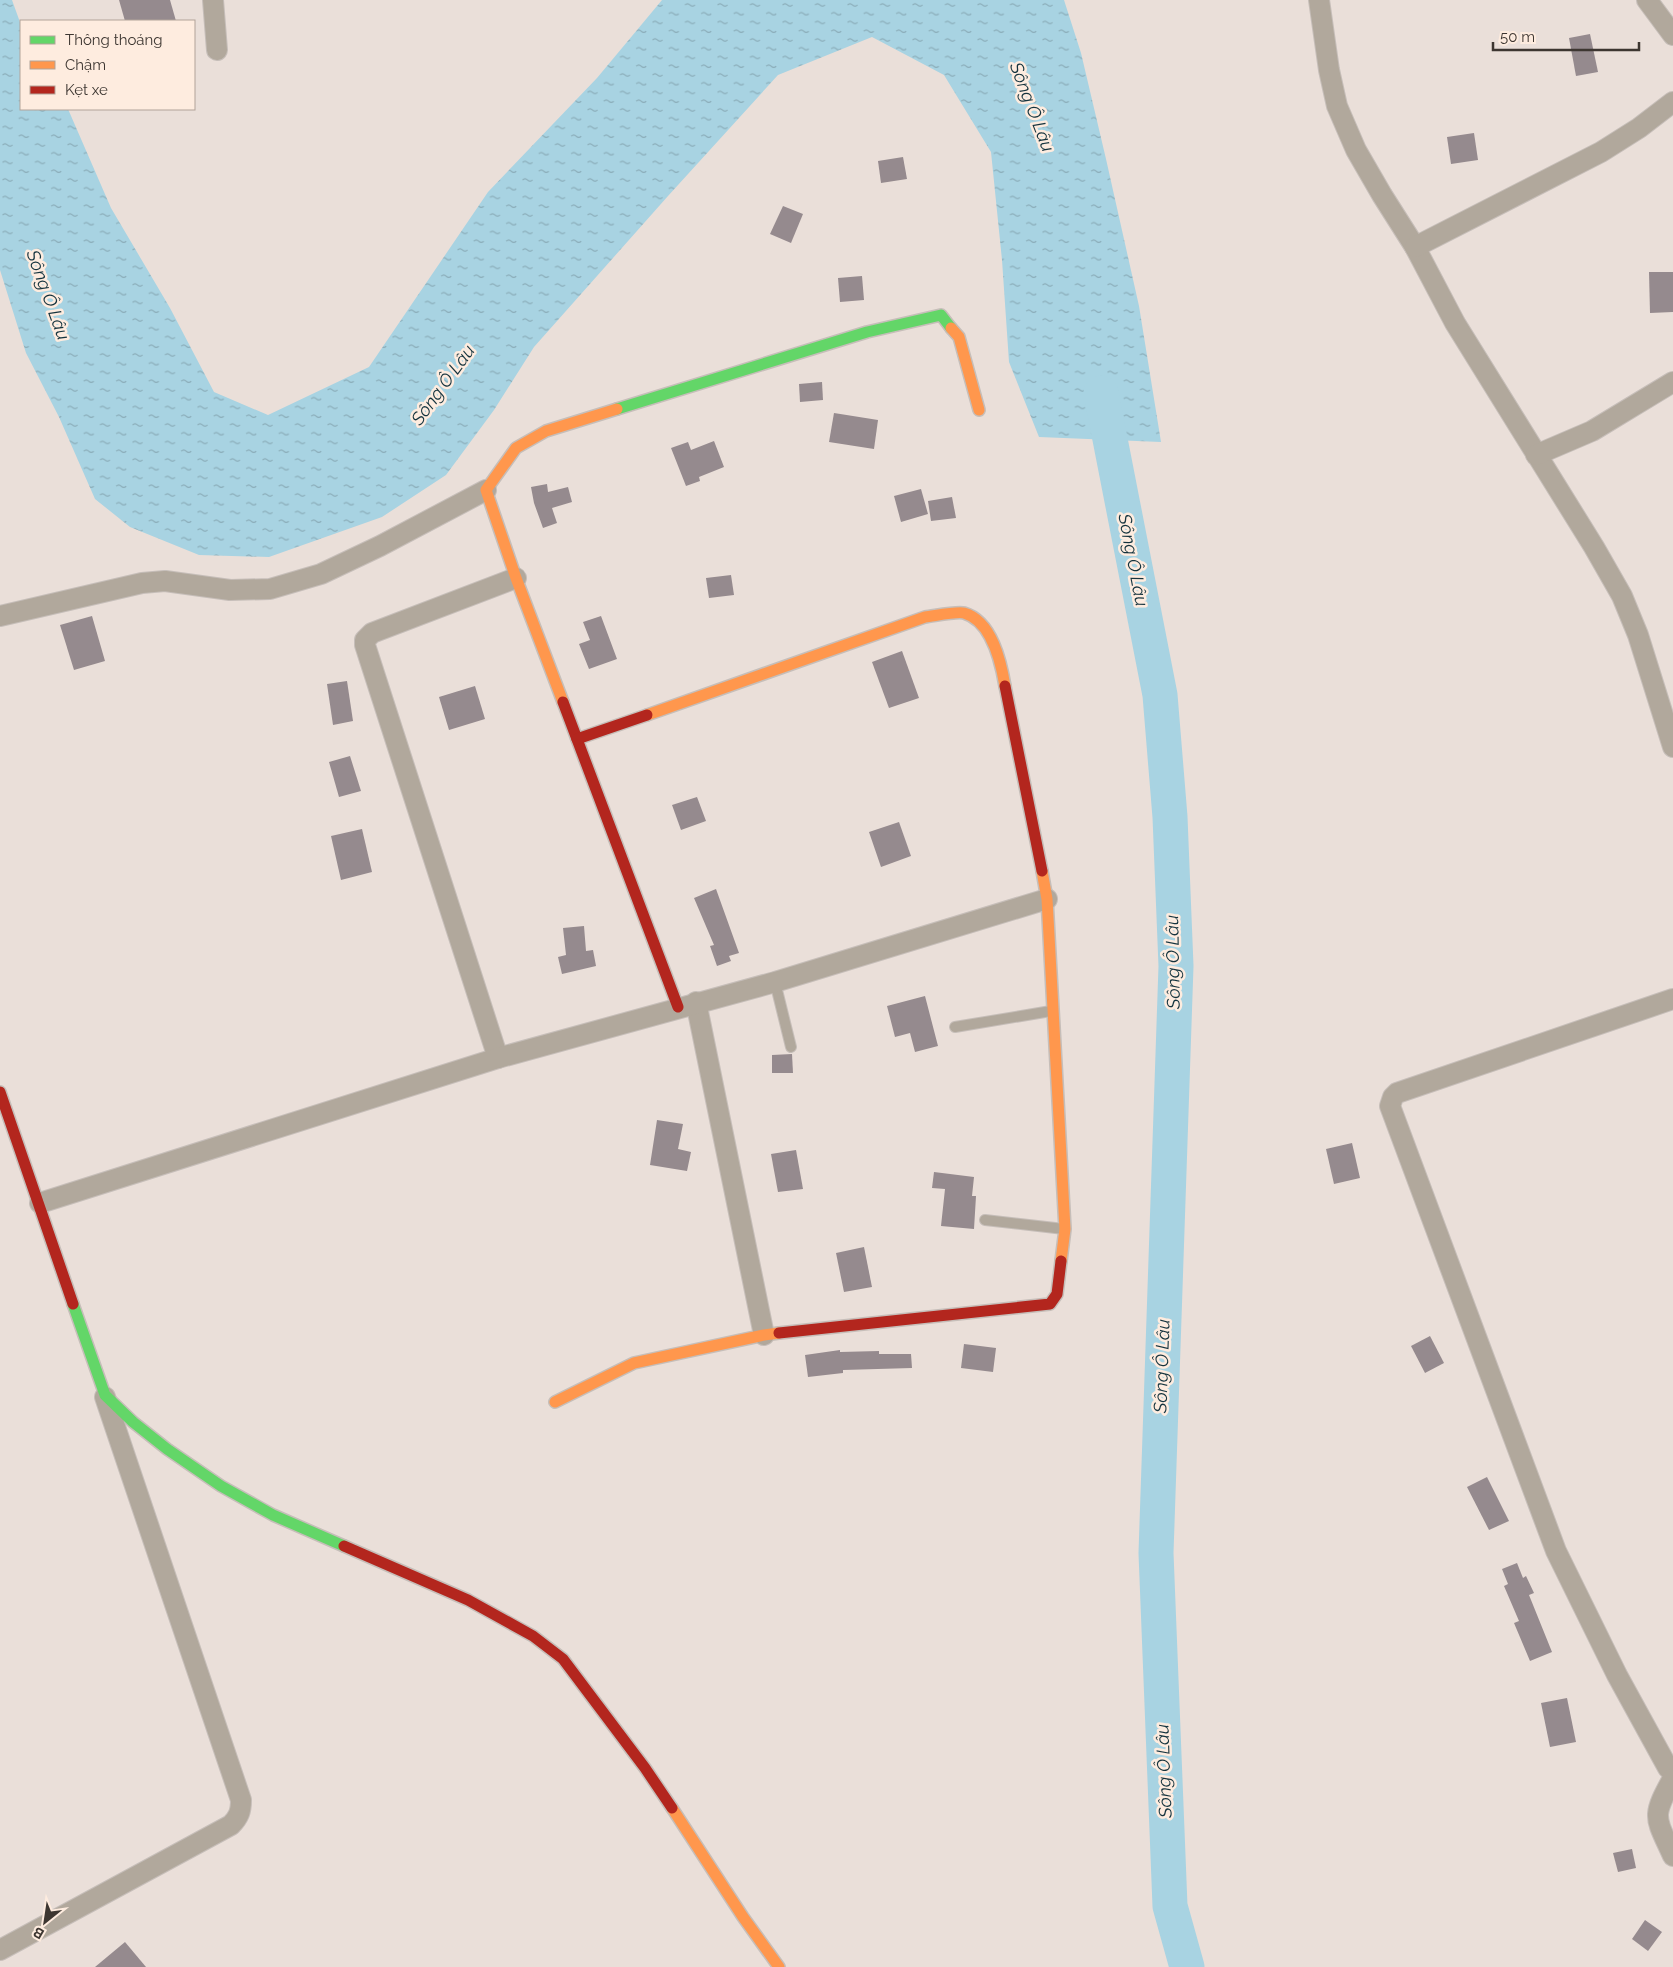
<svg xmlns="http://www.w3.org/2000/svg" width="1673" height="1967" viewBox="0 0 1673 1967" font-family="Raleway,sans-serif">
<style>
.water{fill:url(#water-ripples)}
.lines{fill:none;stroke-linecap:round;stroke-linejoin:round}
.river{stroke:#a8d3e2;stroke-width:35}
.building{fill:#958a8e}
.lane-casing{stroke:#c6beb9;stroke-width:12}
.street-casing{stroke:#c6beb9;stroke-width:22}
.fast-casing{stroke:#c6beb9;stroke-width:14}
.slow-casing{stroke:#c6beb9;stroke-width:14}
.jam-casing{stroke:#c6beb9;stroke-width:14}
.lane{stroke:#b1a89c;stroke-width:10}
.street{stroke:#b1a89c;stroke-width:20}
.fast{stroke:#63d668;stroke-width:11}
.slow{stroke:#ff974d;stroke-width:11}
.jam{stroke:#b3261e;stroke-width:11}
.labels{text-anchor:middle;stroke-width:5;stroke-linejoin:round;paint-order:stroke}
.water-label{font-size:18px;font-style:italic;fill:#14333e;stroke:#feecdf}
</style>
<defs>
<pattern id="water-ripples" width="26" height="14" patternUnits="userSpaceOnUse" patternTransform="scale(1.25)"><rect width="26" height="14" fill="#a8d3e2"/><path d="M2 4q2-2 4 0t4 0M15 11q2-2 4 0t4 0" fill="none" stroke="#8aacb8"/></pattern>
</defs>
<rect width="100%" height="100%" fill="#eadfd9"/>
<polygon class="water" points="0,0 12,0 21,25 21,109 68,109 111,208 170,308 214,392 268,415 369,367 488,192 597,78 662,0 1064,0 1081,53 1106,159 1139,306 1161,442 1039,437 1009,362 1002,260 991,152 944,75 872,37 778,75 668,196 534,347 494,410 446,475 382,517 269,557 199,555 130,527 95,499 59,417 26,353 0,270"/>
<g class="lines">
<polyline class="river" points="1101,393 1160,695 1170,817 1176,966 1156,1553 1170,1906 1187,1967"/>
</g>
<g class="building">
<polygon points="119,0 170,0 176,21 125,21"/>
<polygon points="1590,34 1598,72 1576,76 1569,38"/>
<polygon points="1474,133 1478,160 1451,164 1447,137"/>
<polygon points="903,157 907,179 881,183 878,161"/>
<polygon points="783,206 803,214 791,243 770,234"/>
<polygon points="1649,272 1673,272 1673,312 1650,313"/>
<polygon points="862,276 864,300 840,302 838,278"/>
<polygon points="822,382 823,400 800,402 799,384"/>
<polygon points="834,413 878,420 874,449 829,442"/>
<polygon points="714,441 724,467 699,477 700,481 686,486 671,448 688,442 691,450"/>
<polygon points="547,484 548,492 568,487 572,502 552,508 557,523 543,528 534,503 531,487"/>
<polygon points="921,489 928,514 901,522 894,496"/>
<polygon points="952,497 956,518 931,521 928,501"/>
<polygon points="731,575 734,595 709,598 706,578"/>
<polygon points="92,616 105,661 74,670 60,625"/>
<polygon points="601,616 617,659 589,669 579,644 590,640 583,622"/>
<polygon points="902,651 919,698 889,708 872,662"/>
<polygon points="347,681 353,721 333,725 327,684"/>
<polygon points="475,686 485,719 449,730 439,697"/>
<polygon points="350,756 361,791 339,797 329,762"/>
<polygon points="697,797 706,821 681,830 672,805"/>
<polygon points="899,822 911,856 881,867 869,832"/>
<polygon points="362,829 372,872 341,880 331,836"/>
<polygon points="716,889 739,953 729,956 731,961 717,966 710,946 714,945 694,898"/>
<polygon points="584,926 586,951 593,950 596,966 562,974 558,957 566,955 563,928"/>
<polygon points="925,996 938,1046 915,1052 910,1033 895,1037 887,1006"/>
<polygon points="792,1054 793,1073 772,1073 772,1055"/>
<polygon points="657,1120 683,1124 678,1149 691,1152 687,1171 650,1165"/>
<polygon points="1352,1143 1360,1178 1334,1184 1326,1149"/>
<polygon points="796,1150 803,1189 778,1192 771,1154"/>
<polygon points="934,1172 974,1177 972,1196 976,1196 974,1229 941,1226 945,1189 932,1188"/>
<polygon points="864,1247 872,1287 844,1292 836,1253"/>
<polygon points="1430,1336 1444,1363 1425,1373 1411,1346"/>
<polygon points="964,1344 996,1348 993,1372 961,1368"/>
<polygon points="840,1350 840,1352 879,1351 879,1354 911,1354 912,1368 843,1370 843,1373 808,1377 805,1355"/>
<polygon points="1487,1477 1509,1521 1489,1530 1467,1487"/>
<polygon points="1517,1563 1523,1578 1526,1576 1534,1593 1529,1595 1552,1652 1530,1661 1514,1623 1519,1621 1504,1586 1508,1584 1502,1569"/>
<polygon points="1567,1698 1576,1742 1550,1747 1541,1703"/>
<polygon points="1632,1849 1636,1868 1618,1872 1613,1853"/>
<polygon points="1645,1920 1662,1932 1648,1951 1632,1939"/>
<polygon points="125,1942 146,1967 95,1967"/>
</g>
<g class="lines">
<defs>
<g id="lane">
<polyline points="775,982 791,1047"/>
<polyline points="955,1027 1051,1011"/>
<polyline points="985,1220 1064,1229"/>
</g>
<g id="street">
<polyline points="213,0 217,50"/>
<polyline points="1319,0 1329,70 1337,106 1356,150 1382,195 1415,247 1455,323 1594,547 1622,596 1638,635 1673,747"/>
<polyline points="1647,0 1673,35"/>
<polyline points="1415,247 1601,152 1639,128 1673,102"/>
<polyline points="1536,455 1592,431 1673,382"/>
<polyline points="0,616 142,583 165,581 230,590 270,589 321,574 380,546 486,490"/>
<polyline points="1673,999 1397,1093 1393,1097 1390,1106 1556,1551 1617,1675 1668,1768 1673,1772"/>
<polyline points="696,1002 764,1335"/>
<polyline points="498,1058 365,645 365,640 372,633 516,578"/>
<polyline points="40,1203 498,1058 775,982 1047,899"/>
<path d="M1673,1778C1651,1818 1655,1816 1673,1856"/>
<path d="M0,1950L231,1825C239,1817 241,1811 241,1800L105,1397"/>
</g>
<g id="fast">
<polyline points="617,409 867,332 941,315 951,328"/>
<polyline points="73,1304 105,1395 133,1422 167,1449 221,1486 273,1515 344,1546"/>
</g>
<g id="slow">
<polyline points="951,328 959,337 979,410"/>
<polyline points="563,702 516,578 486,490 516,448 546,431 617,409"/>
<path d="M647,715L925,617C934,616 957,611 964,613C992,621 1001,662 1005,686"/>
<polyline points="1042,871 1047,899 1065,1229 1061,1261"/>
<polyline points="555,1402 634,1363 764,1335 779,1333"/>
<polyline points="672,1808 743,1917 779,1967"/>
</g>
<g id="jam">
<polyline points="1005,686 1042,871"/>
<polyline points="563,702 678,1007"/>
<polyline points="577,739 647,715"/>
<polyline points="0,1092 73,1304"/>
<polyline points="779,1333 1050,1304 1057,1294 1061,1261"/>
<polyline points="344,1546 468,1600 533,1636 563,1659 645,1768 672,1808"/>
</g>
</defs>
<use href="#lane" class="lane-casing"/>
<use href="#street" class="street-casing"/>
<use href="#fast" class="fast-casing"/>
<use href="#slow" class="slow-casing"/>
<use href="#jam" class="jam-casing"/>
<use href="#lane" class="lane"/>
<use href="#street" class="street"/>
<use href="#fast" class="fast"/>
<use href="#slow" class="slow"/>
<use href="#jam" class="jam"/>
</g>
<g class="labels">
<g class="water-label">
<text transform="translate(1032 107) rotate(69)" y="6">Sông Ô Lâu</text>
<text transform="translate(48 295) rotate(70)" y="6">Sông Ô Lâu</text>
<text transform="translate(443 385) rotate(-54)" y="6">Sông Ô Lâu</text>
<text transform="translate(1133 560) rotate(79)" y="6">Sông Ô Lâu</text>
<text transform="translate(1173 962) rotate(-91)" y="6">Sông Ô Lâu</text>
<text transform="translate(1162 1366) rotate(-88)" y="6">Sông Ô Lâu</text>
<text transform="translate(1164 1771) rotate(-92)" y="6">Sông Ô Lâu</text>
</g>
</g>
<rect x="20" y="20" width="175" height="90" fill="#feecdf" stroke="#b1a399"/>
<rect x="30" y="36" width="25" height="8" fill="#63d668" stroke="#b1a399"/>
<text x="65" y="45" font-size="15" fill="#3d3631">Thông thoáng</text>
<rect x="30" y="61" width="25" height="8" fill="#ff974d" stroke="#b1a399"/>
<text x="65" y="70" font-size="15" fill="#3d3631">Chậm</text>
<rect x="30" y="86" width="25" height="8" fill="#b3261e" stroke="#b1a399"/>
<text x="65" y="95" font-size="15" fill="#3d3631">Kẹt xe</text>
<g transform="translate(45 1922) rotate(210)" stroke="#feecdf" stroke-width="4" paint-order="stroke">
<path d="M0-4L9 19L0 12L-9 19Z" fill="#3d3631"/>
<text y="-8" font-size="14" font-weight="bold" text-anchor="middle" fill="#3d3631">B</text>
</g>
<path d="M1493 42v8h146v-8" fill="none" stroke="#3d3631" stroke-width="2.5"/>
<text x="1500" y="42" font-size="15" fill="#3d3631" stroke="#feecdf" stroke-width="4" paint-order="stroke">50 m</text>
</svg>
